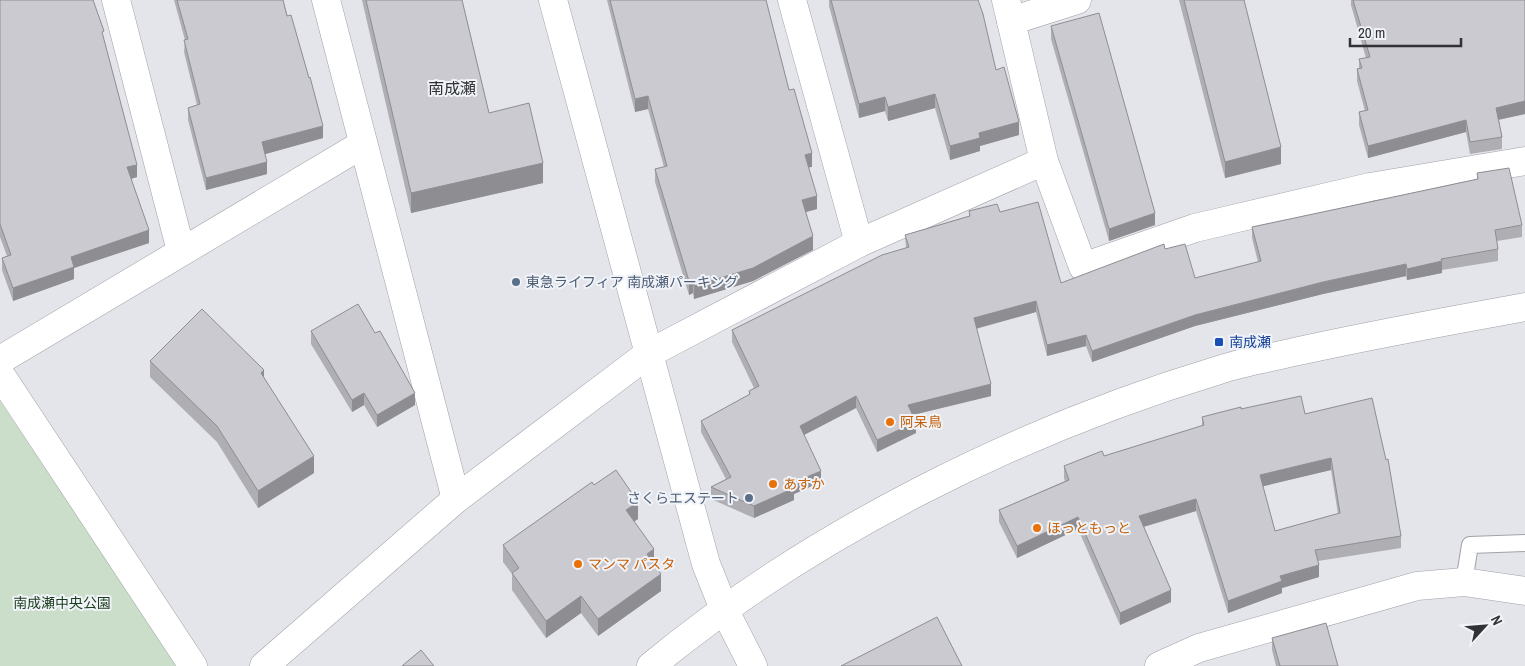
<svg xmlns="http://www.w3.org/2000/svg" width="1525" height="666" viewBox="0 0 1525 666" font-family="'Archivo Narrow','Noto Sans JP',sans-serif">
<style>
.green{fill:#cbdeca}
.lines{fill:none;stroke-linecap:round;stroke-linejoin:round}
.service-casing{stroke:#a0a2a7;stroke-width:18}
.minor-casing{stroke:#a0a2a7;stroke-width:29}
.tertiary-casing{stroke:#a0a2a7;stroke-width:29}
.service{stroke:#fff;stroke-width:16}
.minor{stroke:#fff;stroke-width:28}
.tertiary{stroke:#fff;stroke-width:28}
.wall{fill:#aeaeb3;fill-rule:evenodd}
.shaded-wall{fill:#8d8d92}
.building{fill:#cacad0;stroke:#8d8d92;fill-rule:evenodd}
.service-dot{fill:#5c6f8a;stroke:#f0f3f8;stroke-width:2}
.transit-dot{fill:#1a4fb4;stroke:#f0f3f8;stroke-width:2}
.food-dot{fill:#e8710a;stroke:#f0f3f8;stroke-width:2}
.labels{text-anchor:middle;stroke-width:4;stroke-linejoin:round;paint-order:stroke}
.service-label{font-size:14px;fill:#4e5e75;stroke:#f0f3f8;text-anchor:start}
.transit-label{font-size:14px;fill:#164399;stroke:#f0f3f8;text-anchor:start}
.food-label{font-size:14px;fill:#c56008;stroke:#f0f3f8;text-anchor:start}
.park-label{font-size:14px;fill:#1b3e1c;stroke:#f0f3f8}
.quarter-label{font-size:16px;fill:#313234;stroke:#f0f3f8}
</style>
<rect width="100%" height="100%" fill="#e3e5eb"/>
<polygon class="green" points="0,401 179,666 0,666"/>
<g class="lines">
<defs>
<polyline id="service" points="1464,582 1470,545 1525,543"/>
<g id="minor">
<polyline points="116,0 181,251"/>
<polyline points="326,0 456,499"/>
<polyline points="792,0 859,243"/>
<polyline points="1006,0 1044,161 1083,267 1195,228 1370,187 1525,161"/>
<polyline points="1011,21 1077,0"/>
<polyline points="0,360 363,144"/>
<polyline points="0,374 193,666"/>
<polyline points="264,666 456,499 648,354 859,243 1044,161"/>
<polyline points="1159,666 1199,648 1417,586 1464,582 1525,591"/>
</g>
<g id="tertiary">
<polyline points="553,0 706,564 724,609 753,666"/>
<path d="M651,666C812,533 1020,430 1219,370C1243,362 1269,358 1294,352C1370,335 1448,321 1525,307"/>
</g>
</defs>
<use href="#service" class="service-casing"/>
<use href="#minor" class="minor-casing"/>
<use href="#tertiary" class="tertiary-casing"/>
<use href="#service" class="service"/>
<use href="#minor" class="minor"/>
<use href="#tertiary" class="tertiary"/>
</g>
<g class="wall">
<polygon points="0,0 104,40 137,177 131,179 149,243 74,268 74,279 13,301 2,270 2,258 7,256 0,237"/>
<polygon points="174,0 283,0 323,138 265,154 267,174 206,190 188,120 188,108 197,105 184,52 185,40"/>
<polygon points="362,0 462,0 489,113 543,183 411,213"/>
<polygon points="607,0 766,0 789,90 812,167 809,167 817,209 806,212 813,250 753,281 694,299 693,293 689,295 655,182 655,169 664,167 648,109 635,112"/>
<polygon points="829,0 978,0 996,70 1019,135 980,146 980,151 950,160 935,108 888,121 885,111 859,118 829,6"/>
<polygon points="1179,0 1244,0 1281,164 1225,178"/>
<polygon points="1351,0 1525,0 1525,114 1499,120 1502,137 1502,149 1470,154 1466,132 1368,158 1359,125 1359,112 1365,111 1357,81 1357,69 1359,68 1359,59 1366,58 1351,5"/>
<polygon points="1051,26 1155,225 1109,241 1051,39"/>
<polygon points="1477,173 1522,225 1522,237 1497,241 1498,249 1498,261 1442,270 1442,273 1407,280 1406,276 1323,294 1195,326 1092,362 1086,346 1047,356 1036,312 976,329 991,396 913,415 916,433 877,452 856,408 804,435 821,482 794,494 794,500 754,518 711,499 711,487 726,479 701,432 701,421 749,395 749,391 754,388 732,342 732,330 906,248 905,235 969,216 969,211 1000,212 1061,283 1165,249 1195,278 1258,262 1252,238 1252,227 1477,179"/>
<polygon points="311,331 415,405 377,427 364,405 352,412 311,344"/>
<polygon points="150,361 264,379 314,473 258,508 217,442 150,377"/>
<path d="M1241,409L1305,414L1401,536V548L1318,561L1319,577L1282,588V593L1228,613L1196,511L1144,527L1171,602L1120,625L1078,529L1017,558L999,522V510L1065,481L1064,478V466L1104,456L1202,426V417ZM1331,470L1338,514L1275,531L1263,486Z"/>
<polygon points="594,485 638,519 634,521 654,564 661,591 598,636 581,613 546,638 512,590 512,574 503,562 503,545"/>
<polygon points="1272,638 1338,666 1276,666 1272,650"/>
</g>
<g class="shaded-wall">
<polygon points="935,94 935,108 888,121 888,107"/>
<polygon points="648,96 648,109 635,112 635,99"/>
<polygon points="885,97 885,111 859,118 859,104"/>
<polygon points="1525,101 1525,114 1496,120 1496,108"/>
<polygon points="1466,120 1466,132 1368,158 1368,146"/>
<polygon points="1019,122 1019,135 980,146 980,151 950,160 950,146 979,133"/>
<polygon points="323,126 323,138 262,155 262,142"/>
<polygon points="1281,147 1281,164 1225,178 1225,162"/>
<polygon points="812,153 812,167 805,168 805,155"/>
<polygon points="267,162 267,174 206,190 206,178"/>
<polygon points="543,163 543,183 411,213 411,193"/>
<polygon points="137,165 137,177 127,180 127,167"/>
<polygon points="817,196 817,209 802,213 802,200"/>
<polygon points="1155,213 1155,225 1109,241 1109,229"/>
<polygon points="149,230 149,243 74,268 74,279 13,301 13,288 71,257"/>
<polygon points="813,236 813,250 753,281 694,299 694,286"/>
<polygon points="1442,261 1442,273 1407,280 1407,269"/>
<polygon points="1406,264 1406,276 1323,294 1195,326 1092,362 1092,351 1195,315 1323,282"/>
<polygon points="693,280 693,293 689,295 689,281"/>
<polygon points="1036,301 1036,312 974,329 974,318"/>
<polygon points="1086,335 1086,346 1047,356 1047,345"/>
<polygon points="264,370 264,387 261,373"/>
<polygon points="991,384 991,396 908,416 908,405"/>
<polygon points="364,393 364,405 352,412 352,400"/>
<polygon points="415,393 415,405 377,427 377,415"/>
<polygon points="856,396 856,408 800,437 800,426"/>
<polygon points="916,422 916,433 877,452 877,440"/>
<polygon points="314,456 314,473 258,508 258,491"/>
<polygon points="1331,458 1331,470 1260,487 1260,475"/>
<polygon points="821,471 821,482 794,494 794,500 754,518 754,506 792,483"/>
<polygon points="1196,499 1196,511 1139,528 1139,516"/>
<polygon points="638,502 638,519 626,527 626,510"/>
<polygon points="1078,517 1078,529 1017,558 1017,546"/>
<polygon points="654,549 654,566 647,554"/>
<polygon points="1319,565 1319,577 1282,588 1282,593 1228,613 1228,601 1280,576"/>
<polygon points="661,574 661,591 598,636 598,619"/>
<polygon points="1171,590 1171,602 1120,625 1120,613"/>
<polygon points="581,596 581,613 546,638 546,621"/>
</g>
<g class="building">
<polygon points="0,0 93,0 104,31 102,32 137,165 127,167 149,230 71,257 74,267 13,288 2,258 11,255 0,224"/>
<polygon points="177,0 283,0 287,16 291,15 309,78 310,77 323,126 262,142 267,162 206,178 188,108 200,104 184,40 188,39"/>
<polygon points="366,0 462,0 489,113 529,103 543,163 411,193"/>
<polygon points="610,0 766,0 789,90 794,89 812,153 805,155 817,196 802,200 813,236 753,268 694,286 693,280 689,281 655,169 667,166 648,96 635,99"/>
<polygon points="831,0 978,0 983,14 996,70 1004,67 1019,122 979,133 980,138 950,146 935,94 888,107 885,97 859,104"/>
<polygon points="1184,0 1244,0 1281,147 1225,162"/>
<polygon points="1353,0 1525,0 1525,101 1496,108 1502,137 1470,142 1466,120 1368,146 1359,112 1368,110 1357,69 1362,68 1359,59 1370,57"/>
<polygon points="1099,13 1155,213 1109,229 1051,26"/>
<polygon points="1509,168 1522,225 1495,230 1498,249 1441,259 1442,261 1407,269 1406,264 1323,282 1195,315 1092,351 1086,335 1047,345 1036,301 974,318 991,384 908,405 916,422 877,440 856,396 800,426 821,471 792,483 794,488 754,506 711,487 731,477 701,421 750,394 749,391 759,386 732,330 882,255 909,247 905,235 970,216 969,211 997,204 1000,212 1038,202 1061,283 1164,244 1165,249 1185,244 1195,278 1261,261 1252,227 1478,179 1477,173"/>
<polygon points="358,304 375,333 380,331 415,393 377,415 364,393 352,400 311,331"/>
<polygon points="202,309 264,370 261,373 314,456 258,491 217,426 150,361"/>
<path d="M1301,396L1305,414L1372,398L1386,460L1388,459L1401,536L1315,550L1319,565L1280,576L1282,581L1228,601L1196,499L1139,516L1171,590L1120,613L1078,517L1017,546L999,510L1069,480L1064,466L1102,451L1104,456L1204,425L1202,417L1241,407V409ZM1331,458L1340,513L1275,531L1260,475Z"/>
<polygon points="616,470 638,502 626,510 654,549 647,554 661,574 598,619 581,596 546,621 512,573 519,568 503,545 592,482 594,485"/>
<polygon points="937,617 962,666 841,666"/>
<polygon points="1326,623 1338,666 1280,666 1272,638"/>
<polygon points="421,650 434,666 402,666"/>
</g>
<g class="service-dot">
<circle cx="516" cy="282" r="5"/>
<circle cx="749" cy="498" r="5"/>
</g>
<rect class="transit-dot" x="1214" y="337" width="10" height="10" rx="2.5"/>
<g class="food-dot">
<circle cx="890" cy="422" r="5"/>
<circle cx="773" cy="484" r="5"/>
<circle cx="1037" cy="528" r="5"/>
<circle cx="578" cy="564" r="5"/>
</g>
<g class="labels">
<g class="service-label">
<text x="526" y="287">東急ライフィア 南成瀬パーキング</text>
<text x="739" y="503" text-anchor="end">さくらエステート</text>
</g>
<g class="transit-label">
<text x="1229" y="347">南成瀬</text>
</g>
<g class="food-label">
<text x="900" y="427">阿呆鳥</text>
<text x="783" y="489">あすか</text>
<text x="1047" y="533">ほっともっと</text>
<text x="588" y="569">マンマ パスタ</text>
</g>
<g class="park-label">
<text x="62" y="608">南成瀬中央公園</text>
</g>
<g class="quarter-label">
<text x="452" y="94">南成瀬</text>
</g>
</g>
<g transform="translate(1485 626) rotate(64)" stroke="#f0f3f8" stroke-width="4" paint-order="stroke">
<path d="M0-4L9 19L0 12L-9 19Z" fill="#313234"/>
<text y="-8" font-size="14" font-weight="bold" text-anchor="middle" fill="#313234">N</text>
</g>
<path d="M1350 38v8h111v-8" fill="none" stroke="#313234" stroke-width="2.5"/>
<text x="1358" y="38" font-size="15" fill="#313234" stroke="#f0f3f8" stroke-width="4" paint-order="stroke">20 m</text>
</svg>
